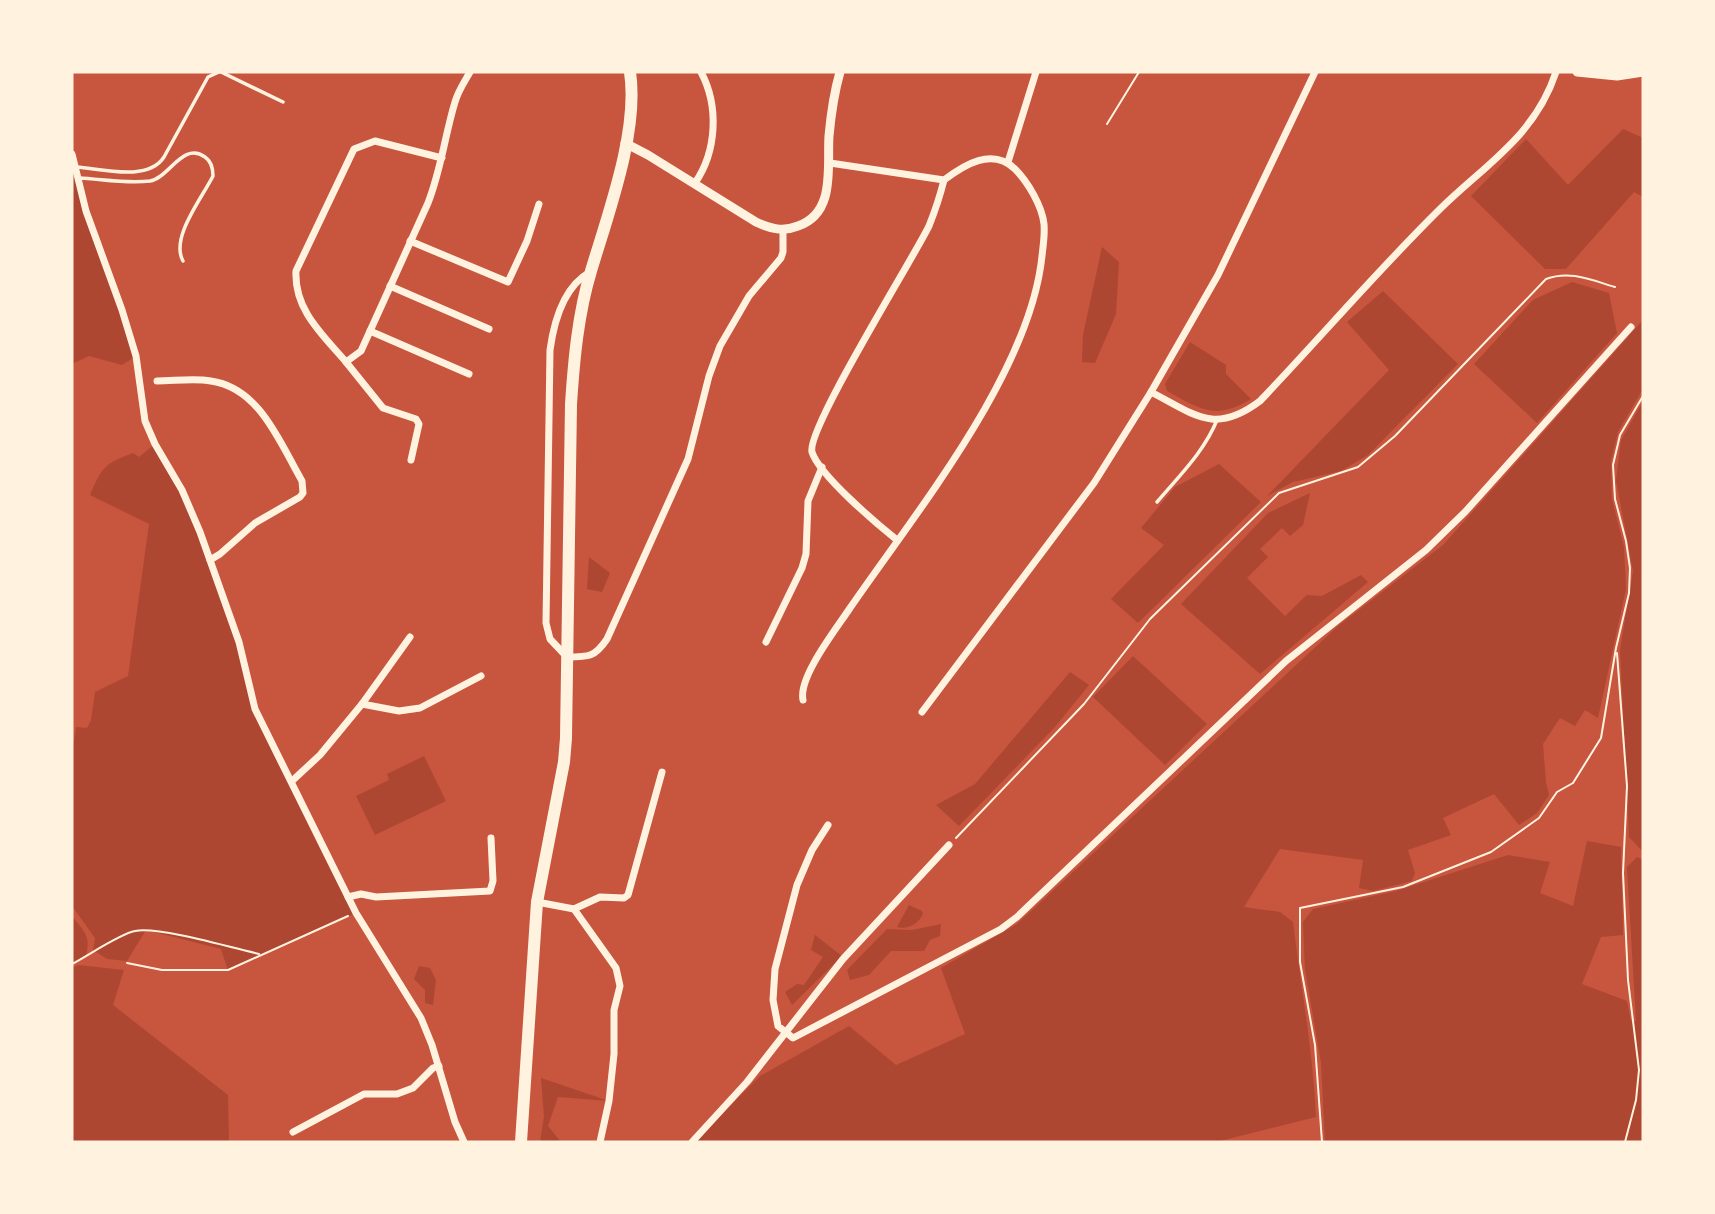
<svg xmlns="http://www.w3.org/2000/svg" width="1715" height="1214" viewBox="0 0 1715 1214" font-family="Cabin,sans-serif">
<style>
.green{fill:#ae4732}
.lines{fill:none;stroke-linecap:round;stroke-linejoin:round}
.path{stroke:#fff3e0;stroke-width:2}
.service{stroke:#fff3e0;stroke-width:3.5}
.minor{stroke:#fff3e0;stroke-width:7}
.tertiary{stroke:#fff3e0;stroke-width:9}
.primary{stroke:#fff3e0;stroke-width:12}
</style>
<rect width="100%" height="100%" fill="#c8553d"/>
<g class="green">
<polygon points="1623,129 1643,138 1643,197 1634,192 1566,269 1545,269 1471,196 1526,139 1568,185"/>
<polygon points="72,154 136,356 122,365 89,356 72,364"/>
<polygon points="1102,247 1119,262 1116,314 1095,363 1082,362 1083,335"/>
<polygon points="1572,282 1609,293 1617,333 1537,423 1474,364 1533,300"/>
<polygon points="1383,291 1458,364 1368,455 1341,471 1293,482 1267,496 1389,370 1347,322"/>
<path d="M1643,320V389L1618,432L1611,461L1612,499L1624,547L1626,589L1598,718L1585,710L1575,726L1560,718L1543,744L1546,782L1549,795L1537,813L1519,825L1494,794L1443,818L1451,835L1408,850L1415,873L1412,881L1373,891L1359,888L1363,860L1280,849L1244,907L1280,912L1293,922C1301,987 1313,1051 1316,1117L1216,1142H694L760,1076L849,1026L896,1065L965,1034L941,968L1017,924L1338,626L1443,545Z"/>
<path d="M1190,342L1226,365V374L1251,399C1215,421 1200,409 1167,391L1165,384Z"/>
<polygon points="1643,401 1643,852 1629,837 1620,650 1633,571 1616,480 1621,440"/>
<path d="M155,444L182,490L239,642L255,709L356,913L228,970L221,949L146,930L127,961L107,959L93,950L95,938L72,906V754L76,727L87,728L91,720L95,692L128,676L149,524L90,495C102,467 104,464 133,453L139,457Z"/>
<polygon points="1219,464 1261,502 1138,623 1111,599 1164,545 1141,528 1175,487"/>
<polygon points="1310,493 1303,525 1290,536 1282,528 1260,549 1268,557 1247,578 1285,616 1307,595 1322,596 1361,575 1368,582 1260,674 1181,604 1268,513"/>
<polygon points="589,557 610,573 602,592 587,589"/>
<polygon points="1133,656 1207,724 1165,765 1093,697"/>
<polygon points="1070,672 1089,685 1055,727 959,826 936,805 975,784"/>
<polygon points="424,756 446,801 375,835 356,796 389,780 387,774"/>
<polygon points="1587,841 1621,847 1623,935 1601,937 1582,984 1627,1001 1631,1021 1636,1021 1627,867 1637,857 1643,860 1643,1142 1325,1142 1321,1063 1305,970 1303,922 1313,909 1396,891 1508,855 1550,862 1540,893 1573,906"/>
<path d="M909,905L922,911L923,914C918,924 908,930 897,927Z"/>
<path d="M72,916C85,933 91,935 86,957L72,964Z"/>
<polygon points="941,924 940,936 930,940 924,951 891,951 869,975 850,980 847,970 887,929 912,930"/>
<polygon points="815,935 842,956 792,1005 785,992 797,984 804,985 823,957 811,950"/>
<polygon points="78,965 124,970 113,1005 228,1095 229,1142 72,1142 72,968"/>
<polygon points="419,966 430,968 436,980 433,1005 425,1003 425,990 414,979"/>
<polygon points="541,1078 609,1101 558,1097 548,1126 561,1142 540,1142 544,1116"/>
</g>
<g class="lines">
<g class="path">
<polyline points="1107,124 1139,72"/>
<polyline points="1617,653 1627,786 1623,873 1628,980 1639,1070 1636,1100 1625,1142"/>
<path d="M956,838L1084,704L1150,619L1279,493L1358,467L1395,436L1546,279C1570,270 1591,280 1615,287"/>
<polyline points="127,963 162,970 228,970 348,916"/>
<path d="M72,964C88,956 119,934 135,931C158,926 233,948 259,954"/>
<polyline points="1322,1142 1315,1045 1300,962 1300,908 1403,887 1491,852 1539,818 1557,792 1573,783 1601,738 1616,648 1629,593 1630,568 1626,541 1615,499 1613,465 1620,435 1643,396"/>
</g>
<g class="service">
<polyline points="221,72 283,102"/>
<path d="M77,167C102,169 148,182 164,157L208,77L219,72"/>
<path d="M79,178C101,179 127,184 150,181C169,178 183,141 205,157C211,161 213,169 213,176C202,198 170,238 183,261"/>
<path d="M1157,502C1179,476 1204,452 1217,420"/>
</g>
<g class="minor">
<polyline points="72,154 86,211 122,310 136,356 145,421 155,444 182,490 200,532 239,642 255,709 356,913 421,1018 432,1045 455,1122 464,1142"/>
<path d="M442,158L375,141L354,149L296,271C294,310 323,335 346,362L361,351L428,203C441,170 445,135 455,102C458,91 465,81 470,72"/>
<polyline points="1008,162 1036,72"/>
<path d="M695,183C717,151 719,106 701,72"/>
<polyline points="410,241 508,282 527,241 539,204"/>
<path d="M590,272C563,287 554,321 550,350L546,623L550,639L567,657C589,657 595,657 607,639L688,459L709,376L720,346L749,296L781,258L783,252V230"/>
<polyline points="390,286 489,329"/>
<polyline points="370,331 469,374"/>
<polyline points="346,362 383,408 416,419 419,424 411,460"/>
<path d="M157,381C174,381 194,378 211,381C260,388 280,443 302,481L303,493L300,497L255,523L220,554L210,560"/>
<path d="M1151,392C1195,415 1215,435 1260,401C1321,337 1378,270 1440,209C1486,164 1535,136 1556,72"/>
<path d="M897,540C877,524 819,475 812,452C806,430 913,259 929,226C935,211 940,196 944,180"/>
<polyline points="766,642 802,568 806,554 808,501 822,467"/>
<path d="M803,700C798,677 837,628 850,608C916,512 1030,373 1042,256C1043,246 1045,235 1044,224C1042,206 1028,182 1015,169C992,147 964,165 944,180L830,163"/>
<polyline points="362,704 410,637"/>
<polyline points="922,712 1094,483 1151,392 1218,275 1315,72"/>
<polyline points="292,781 320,755 362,704 399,711 420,708 481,676"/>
<polyline points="828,825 812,850 797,885 775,969 773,1000 778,1026 793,1038 1001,929 1017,917 1286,661 1426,550 1465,512 1631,327"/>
<polyline points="348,897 361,894 376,897 490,891 493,881 491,838"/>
<polyline points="537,902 574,909 600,897 624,898 628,895 662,772"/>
<polyline points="574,909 616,968 620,986 614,1010 614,1054 609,1101 600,1142"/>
<polyline points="293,1132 364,1094 397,1094 413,1088 433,1068 439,1066"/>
<polyline points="692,1142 747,1082 843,959 949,845"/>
</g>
<g class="tertiary">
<polyline points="1577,72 1617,76 1643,72"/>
<path d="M625,143L648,155L756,222C771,229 783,232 798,226C836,213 827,167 829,136C831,114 834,93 840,72"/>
</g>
<path class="primary" d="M521,1142L537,902L564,762L566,738L571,404C574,359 578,314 591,271C608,214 639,131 630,72"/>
</g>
<rect width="1715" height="1214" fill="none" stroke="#fff3e0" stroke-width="147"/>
</svg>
